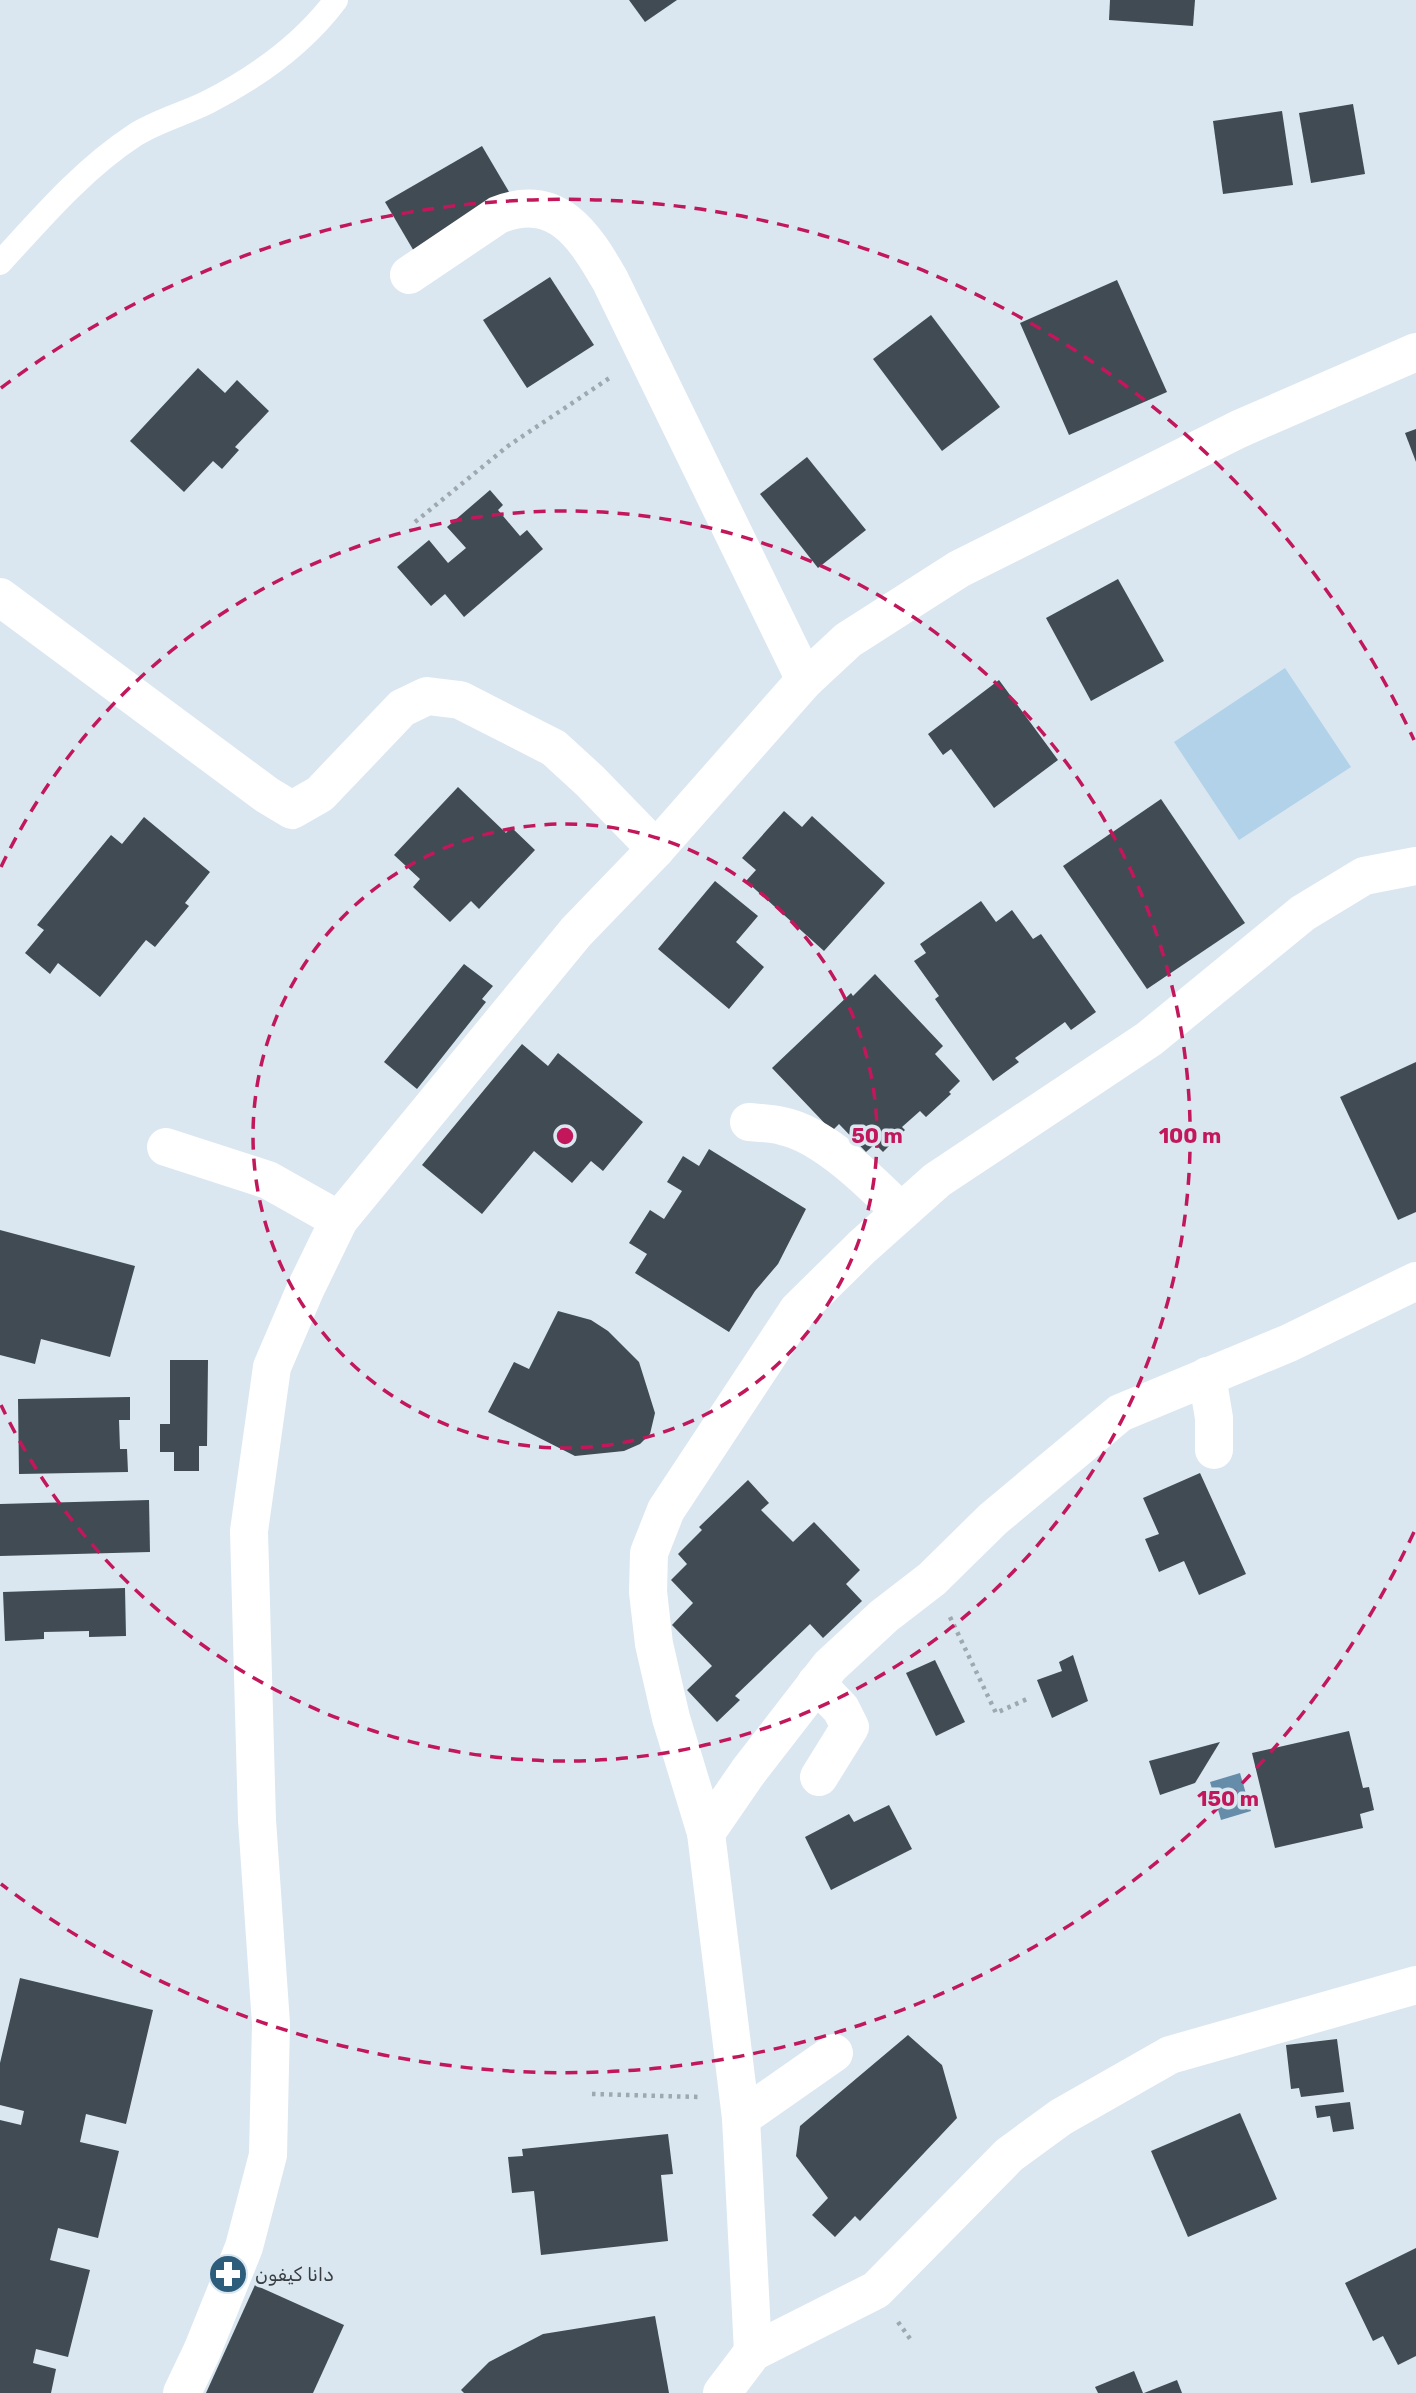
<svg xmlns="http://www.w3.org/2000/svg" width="1416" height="2393" viewBox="0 0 1416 2393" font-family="Rubik,'Noto Sans Arabic',sans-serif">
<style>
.green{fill:#b1d2e9}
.water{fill:#658da9}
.building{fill:#404b53}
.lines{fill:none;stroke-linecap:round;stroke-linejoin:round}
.path{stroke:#9ea8af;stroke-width:4.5;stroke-dasharray:3.5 5;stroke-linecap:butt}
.lane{stroke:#fff;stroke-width:24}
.street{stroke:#fff;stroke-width:38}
.secondary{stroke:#fff;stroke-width:38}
.ring{fill:none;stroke:#c2185b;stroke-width:3.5;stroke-dasharray:12 9}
.labels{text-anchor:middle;stroke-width:7;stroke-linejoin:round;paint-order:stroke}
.poi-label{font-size:19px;fill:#393e42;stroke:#dae7f0;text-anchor:start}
.centre{fill:#c2185b;stroke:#dae7f0;stroke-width:3.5}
.ring-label{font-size:21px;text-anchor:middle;font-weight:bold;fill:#c2185b;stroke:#dae7f0;stroke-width:7;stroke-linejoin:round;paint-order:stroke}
</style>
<rect width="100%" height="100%" fill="#dae7f0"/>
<polygon class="green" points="1285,668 1351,767 1239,840 1174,742"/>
<polygon class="water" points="1240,1773 1251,1811 1221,1820 1210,1782"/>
<g class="building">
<polygon points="629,0 677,0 645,22"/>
<polygon points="1110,0 1195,0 1193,26 1109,20"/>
<polygon points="1353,104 1365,174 1311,183 1299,113"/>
<polygon points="1282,111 1293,185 1223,194 1213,121"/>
<polygon points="482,146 512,197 415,253 385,202"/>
<polygon points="550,277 594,345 527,388 483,320"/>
<polygon points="1117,280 1167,392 1069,435 1020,323"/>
<polygon points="931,315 1000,407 942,451 873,359"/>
<polygon points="198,368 225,393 237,380 269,411 235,447 239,450 222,469 213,461 184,492 130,441"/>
<polygon points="1416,429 1416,462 1405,433"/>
<polygon points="807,457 866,530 818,568 760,494"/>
<polygon points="490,490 503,505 498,510 520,536 527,530 543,549 464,617 445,594 431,606 397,567 429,540 448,563 466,548 447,527"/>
<polygon points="1118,579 1164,661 1091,701 1046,618"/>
<polygon points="999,680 1058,760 994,808 951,749 943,755 928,734"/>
<polygon points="458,787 506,833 511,827 535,850 479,909 471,901 450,922 413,887 420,879 394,855"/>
<polygon points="1161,799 1245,923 1147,989 1063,866"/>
<polygon points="784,811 802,827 812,816 885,883 824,951 746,881 756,870 742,858"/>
<polygon points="144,817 210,872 185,903 189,906 155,947 146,940 100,997 58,963 50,974 25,953 44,930 37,925 111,835 122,844"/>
<polygon points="715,881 758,916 736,942 764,967 729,1009 658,949"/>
<polygon points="981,901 996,922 1012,910 1033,939 1041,934 1096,1012 1071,1030 1065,1022 1015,1058 1019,1062 993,1081 935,999 939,996 914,961 926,953 920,944"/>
<polygon points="464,964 493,986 482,999 486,1002 417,1089 384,1062"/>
<polygon points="875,974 943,1046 935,1054 960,1081 949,1092 951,1094 926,1117 920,1111 902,1127 905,1130 883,1152 875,1144 866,1152 839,1124 832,1131 772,1068 851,993 853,996"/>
<polygon points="522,1044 548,1066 558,1053 643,1122 603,1171 591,1161 572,1183 534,1151 482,1214 422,1165"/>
<polygon points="1416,1062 1416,1212 1398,1220 1340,1097"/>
<polygon points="709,1149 806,1209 778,1264 755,1291 729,1332 635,1273 647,1254 629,1243 650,1210 664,1219 682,1191 667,1182 683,1156 699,1166"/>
<polygon points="0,1230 135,1266 110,1357 41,1339 35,1364 0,1355"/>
<polygon points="558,1311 591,1320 608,1331 639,1362 655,1413 650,1434 640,1444 624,1451 575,1456 488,1412 514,1362 529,1369"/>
<polygon points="170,1360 208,1360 207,1446 199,1446 199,1471 174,1471 174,1452 160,1452 160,1424 170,1424"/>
<polygon points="130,1397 130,1420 119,1420 120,1449 127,1449 128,1472 19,1474 18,1399"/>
<polygon points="1200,1473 1246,1574 1199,1595 1184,1561 1159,1572 1145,1539 1159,1534 1143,1498"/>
<polygon points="748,1480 769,1503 761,1510 793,1542 814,1522 860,1570 846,1584 862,1601 823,1638 810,1624 735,1696 740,1700 717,1722 687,1690 712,1666 672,1625 693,1603 671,1580 687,1564 678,1554 702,1530 699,1527"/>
<polygon points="149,1500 150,1552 0,1556 0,1504"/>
<polygon points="125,1588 126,1636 89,1637 89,1631 44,1632 44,1639 5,1641 3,1592"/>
<polygon points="1073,1655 1088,1701 1052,1718 1037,1680 1062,1671 1059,1662"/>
<polygon points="935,1660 965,1722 936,1736 906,1673"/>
<polygon points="1349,1731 1363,1788 1369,1787 1374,1810 1360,1814 1363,1828 1275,1848 1252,1753"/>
<polygon points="1220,1742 1195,1783 1160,1795 1149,1761"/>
<polygon points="889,1805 912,1849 831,1890 805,1837 849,1814 854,1822"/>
<polygon points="20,1978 153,2010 126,2124 86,2114 80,2142 119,2151 98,2238 58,2228 50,2260 90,2270 68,2357 36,2349 33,2363 56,2369 51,2393 0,2393 0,2120 21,2125 24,2111 0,2105 0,2063"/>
<polygon points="908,2035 942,2065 957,2118 860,2221 855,2216 835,2237 812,2215 828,2198 796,2156 800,2126"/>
<polygon points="1337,2039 1344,2092 1301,2097 1299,2088 1291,2089 1286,2045"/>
<polygon points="1350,2102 1354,2129 1333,2132 1330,2116 1317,2118 1315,2106"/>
<polygon points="1240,2113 1277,2199 1188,2237 1151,2151"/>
<polygon points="668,2134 673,2174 661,2175 668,2241 541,2255 534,2191 512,2193 508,2157 523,2156 522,2149"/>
<polygon points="1416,2248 1416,2356 1398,2365 1383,2336 1373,2341 1345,2283"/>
<polygon points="255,2285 344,2325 313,2393 206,2393"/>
<polygon points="655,2316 669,2393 464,2393 461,2390 489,2362 543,2334"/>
<polygon points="1134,2371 1143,2393 1098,2393 1095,2387"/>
<polygon points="1177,2380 1182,2393 1144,2393"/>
</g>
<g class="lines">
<g class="path">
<polyline points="415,522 508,446 611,377"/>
<polyline points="950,1617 996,1713 1027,1699"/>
<polyline points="592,2094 699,2097"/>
<polyline points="898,2322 911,2340"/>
</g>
<path class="lane" d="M0,263C42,217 83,169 135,135C157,121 184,114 208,102C257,77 303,44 336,0"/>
<g class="street">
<path d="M409,275L498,215C557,192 584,235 610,280L805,680"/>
<polyline points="0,597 267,795 292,810 320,794 402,708 427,696 460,700 554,748 590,781 656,849"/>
<path d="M749,1122C759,1123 771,1123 782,1126C823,1134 872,1183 901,1212"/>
<polyline points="166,1147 268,1180 339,1220"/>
<polyline points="1207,1376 1214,1418 1214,1450"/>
<polyline points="816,1683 841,1709 850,1727 819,1777"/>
<polyline points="706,1833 671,1718 654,1644 648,1592 649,1553 666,1510 798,1310 862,1247 937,1180 1149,1039 1303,913 1364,876 1416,866"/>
<polyline points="741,2118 834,2053"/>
<polyline points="753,2352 741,2118 706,1833 748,1772 830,1666 884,1616 932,1579 993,1519 1120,1413 1289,1343 1416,1281"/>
<polyline points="722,2393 753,2352 876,2290 1009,2155 1061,2117 1170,2055 1416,1985"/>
</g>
<polyline class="secondary" points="182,2393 202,2351 244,2247 268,2155 271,2024 257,1820 249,1531 272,1367 305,1290 339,1220 576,932 656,849 805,680 848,640 959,569 1239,429 1416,352"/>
</g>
<g class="ring">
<circle cx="565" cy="1136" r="312"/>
<path d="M1 867A625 625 0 1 1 1 1405"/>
<path d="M1414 1532A937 937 0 0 1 1 1884M1 388A937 937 0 0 1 1414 740"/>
</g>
<defs>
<symbol id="pharmacy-disc" viewBox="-11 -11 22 22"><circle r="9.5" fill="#2e5d7c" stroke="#dae7f0"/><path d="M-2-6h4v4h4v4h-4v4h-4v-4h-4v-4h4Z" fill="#fff"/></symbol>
</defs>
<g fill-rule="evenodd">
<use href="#pharmacy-disc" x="206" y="2252" width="44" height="44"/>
</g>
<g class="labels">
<g class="poi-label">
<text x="255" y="2281">دانا كيفون</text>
</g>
</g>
<circle cx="565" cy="1136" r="10" class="centre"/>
<g class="ring-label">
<text x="877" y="1143">50 m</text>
<text x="1190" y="1143">100 m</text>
<text x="1228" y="1806">150 m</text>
</g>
</svg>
